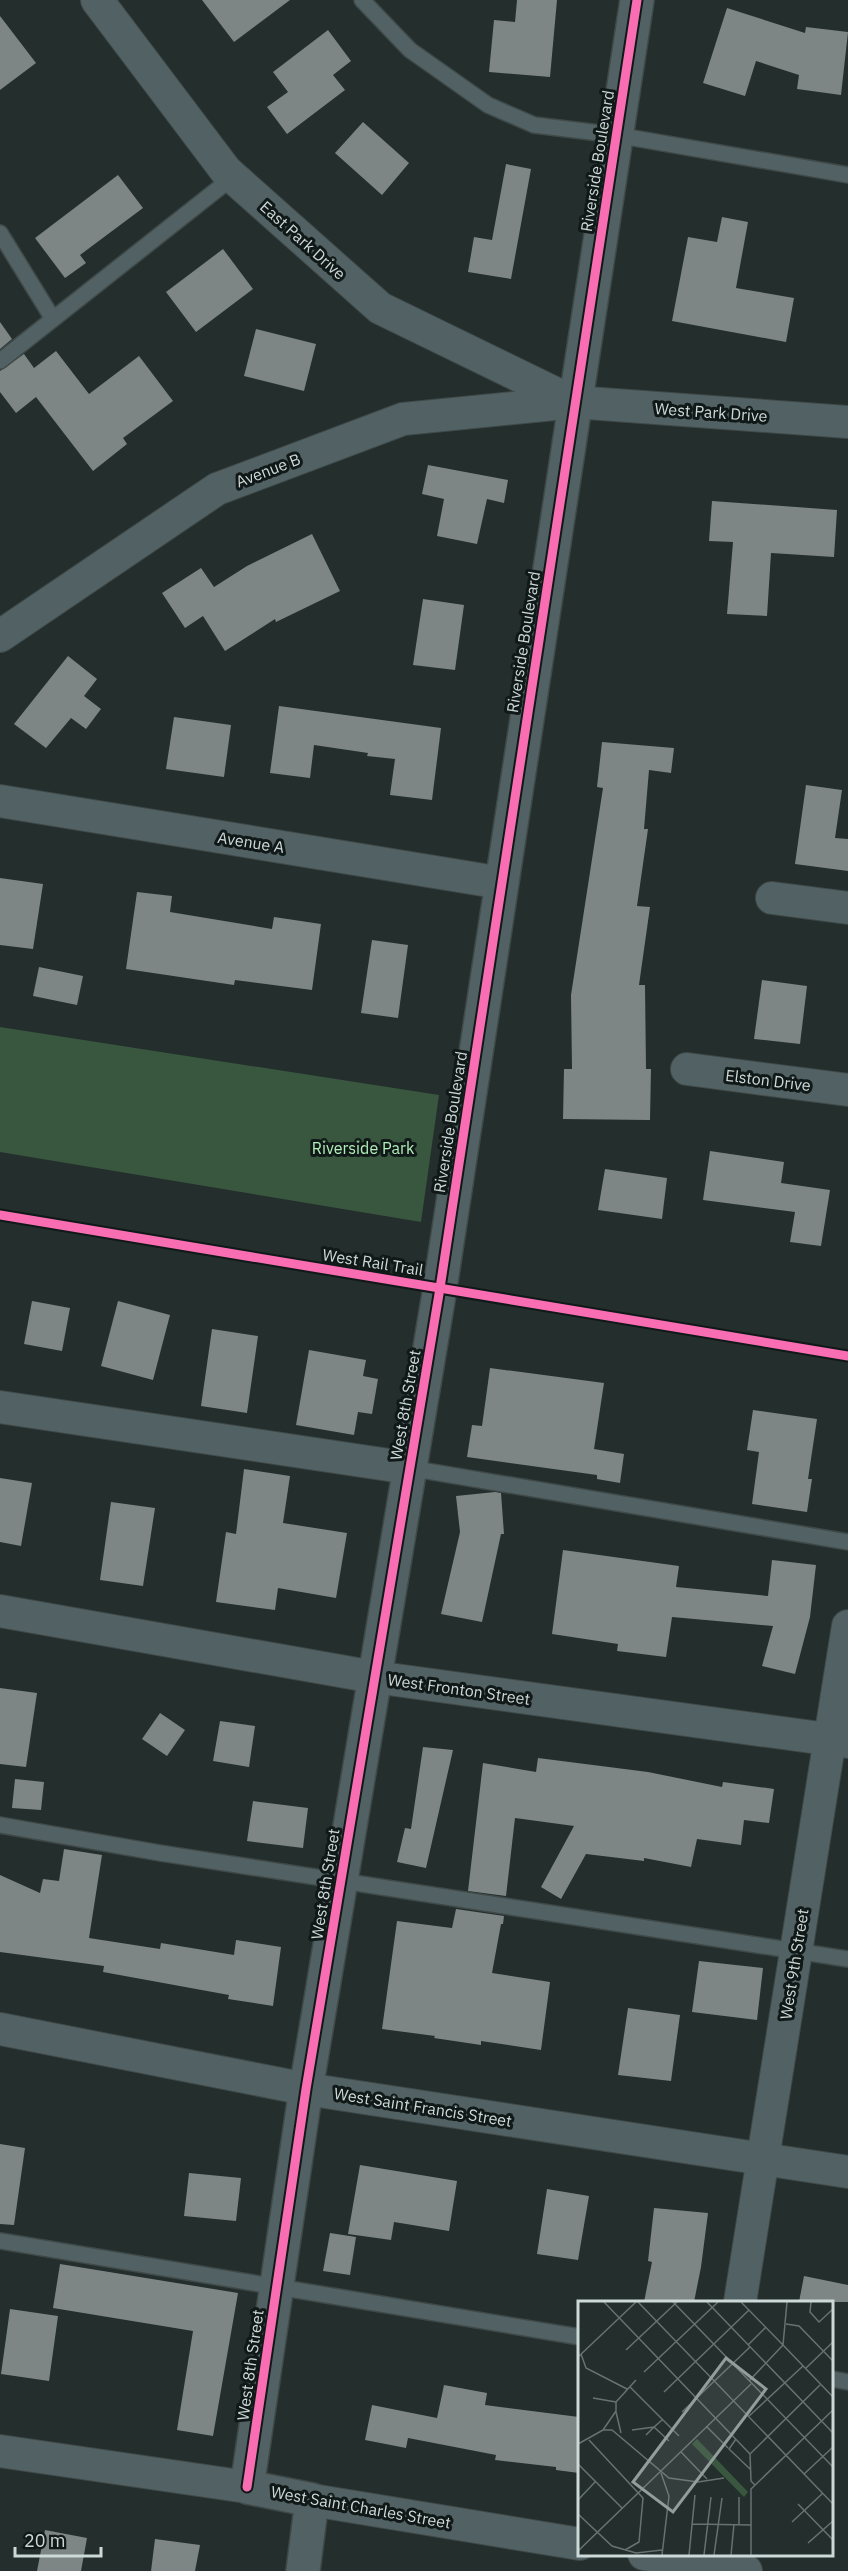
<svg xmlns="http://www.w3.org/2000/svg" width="848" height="2571" viewBox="0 0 848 2571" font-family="'IBM Plex Sans',sans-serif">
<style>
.green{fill:#39563f}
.building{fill:#7d8684}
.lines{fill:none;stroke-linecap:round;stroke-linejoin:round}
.service-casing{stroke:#3f4948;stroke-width:18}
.minor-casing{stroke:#3f4948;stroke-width:34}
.tertiary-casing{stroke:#3f4948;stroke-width:36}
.service{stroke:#526264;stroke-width:15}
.minor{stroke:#526264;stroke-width:32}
.tertiary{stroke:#526264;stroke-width:33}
.cycleway-casing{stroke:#101918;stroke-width:13}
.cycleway{stroke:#f96db3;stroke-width:9}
.labels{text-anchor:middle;stroke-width:6;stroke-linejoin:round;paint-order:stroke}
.street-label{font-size:16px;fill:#cdd9d8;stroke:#101918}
.park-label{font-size:16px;fill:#b2eeb9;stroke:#101918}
.inset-road{fill:none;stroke:#677271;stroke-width:1.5}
.view{fill:#929d9c;fill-opacity:0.15;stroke:#929d9c;stroke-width:3}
.inset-edge{fill:none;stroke:#cdd9d8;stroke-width:3}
</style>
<rect width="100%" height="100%" fill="#232e2d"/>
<polygon class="green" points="0,1027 439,1095 421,1222 0,1152"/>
<g class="building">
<polygon points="202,0 290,0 234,42"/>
<polygon points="517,0 557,0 550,77 489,72 494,20 515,22"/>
<polygon points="727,8 805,33 806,27 848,32 841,95 797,89 799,75 756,61 745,96 703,83"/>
<polygon points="0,16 36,63 0,90"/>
<polygon points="328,30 351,61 333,75 345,90 287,134 267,107 288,92 273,72"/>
<polygon points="363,122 409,163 382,195 335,153"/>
<polygon points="506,164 531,169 511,279 468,272 474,237 492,240"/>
<polygon points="118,175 143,208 80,255 86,263 65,278 35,238"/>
<polygon points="722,217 748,222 736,288 794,298 786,342 672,321 688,237 717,242"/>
<polygon points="223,249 253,289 196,332 166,292"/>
<polygon points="0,322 12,339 0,349"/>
<polygon points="256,329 316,344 304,391 244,376"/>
<polygon points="56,351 89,394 139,356 173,401 123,438 127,444 93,471 36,397 16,413 0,392 0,371 24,354 34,368"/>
<polygon points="428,465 508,480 504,503 487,499 477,544 437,536 444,499 422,494"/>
<polygon points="712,501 837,510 834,557 771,553 767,616 727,614 733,542 709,541"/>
<polygon points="312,534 340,591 276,622 275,619 225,651 203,616 185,628 162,593 201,568 214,587 247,566"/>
<polygon points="423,599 464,605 455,670 413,665"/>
<polygon points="68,656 97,679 84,696 101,709 86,729 71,718 46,748 14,724"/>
<polygon points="279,706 441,728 432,800 390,795 395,759 367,756 368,753 314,745 310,778 270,773"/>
<polygon points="174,717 231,725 224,777 166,769"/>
<polygon points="602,742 674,748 671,773 649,770 644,829 648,829 637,906 650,907 639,985 645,985 646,1069 651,1069 650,1120 563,1119 564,1069 572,1069 571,995 603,788 597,787"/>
<polygon points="806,785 842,790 835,838 848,839 848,871 795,864"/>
<polygon points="0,878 43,884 33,949 0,945"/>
<polygon points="137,892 172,896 170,912 272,929 274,917 321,924 312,990 235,980 234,985 126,969"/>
<polygon points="372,940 408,945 398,1018 361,1013"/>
<polygon points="39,967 83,976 77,1005 33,996"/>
<polygon points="762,980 807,986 800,1044 754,1039"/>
<polygon points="710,1151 784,1162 781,1183 830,1190 821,1246 790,1242 795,1212 703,1200"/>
<polygon points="605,1169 667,1178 662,1219 598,1210"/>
<polygon points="32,1301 70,1308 62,1351 24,1344"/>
<polygon points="118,1301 170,1315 153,1380 101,1366"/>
<polygon points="212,1329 258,1336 247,1413 201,1406"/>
<polygon points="309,1350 366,1360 363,1376 378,1379 372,1414 358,1412 354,1435 296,1425"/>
<polygon points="490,1368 604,1383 594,1449 624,1454 620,1483 597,1479 597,1475 467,1457 472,1425 482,1426"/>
<polygon points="753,1410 817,1419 808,1479 812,1479 807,1512 752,1504 759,1452 747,1450"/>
<polygon points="244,1469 290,1476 283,1523 347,1533 336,1598 278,1588 275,1610 216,1602 226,1532 236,1534"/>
<polygon points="0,1478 32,1483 21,1546 0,1542"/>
<polygon points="495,1492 501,1493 504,1534 501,1534 482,1622 441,1614 460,1532 456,1496"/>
<polygon points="111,1502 155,1508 143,1586 100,1580"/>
<polygon points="563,1550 679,1566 676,1587 768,1596 772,1560 816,1565 810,1617 795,1674 762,1666 773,1626 672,1617 666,1657 617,1651 618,1644 552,1634"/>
<polygon points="0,1688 37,1693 26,1767 0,1764"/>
<polygon points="160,1713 185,1730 167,1756 142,1739"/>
<polygon points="220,1721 255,1726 249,1767 213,1761"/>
<polygon points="423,1747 453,1750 426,1868 397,1862 405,1828 411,1829"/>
<polygon points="538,1758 648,1772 722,1787 723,1782 774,1789 769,1823 744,1820 741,1845 697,1839 691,1867 644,1858 644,1861 586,1854 561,1899 541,1887 574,1826 515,1818 506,1896 468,1891 483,1763 536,1772"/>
<polygon points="15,1779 44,1782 41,1810 12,1808"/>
<polygon points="253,1801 308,1808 303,1848 247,1841"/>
<polygon points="64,1849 102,1855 89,1938 160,1949 161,1943 234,1955 236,1940 281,1947 273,2006 228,1999 229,1995 103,1972 104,1966 0,1952 0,1875 40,1893 43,1879 59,1881"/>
<polygon points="456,1909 504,1916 503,1924 501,1924 492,1973 550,1982 541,2050 481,2041 481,2045 434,2038 435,2036 382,2029 397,1921 452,1928"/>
<polygon points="699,1961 763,1968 757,2020 692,2012"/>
<polygon points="628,2008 680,2015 671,2081 618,2075"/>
<polygon points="0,2144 25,2148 14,2225 0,2224"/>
<polygon points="360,2165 457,2181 449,2231 394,2222 391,2240 348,2234"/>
<polygon points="189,2173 241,2178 236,2221 184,2216"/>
<polygon points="547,2189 589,2196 578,2260 537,2254"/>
<polygon points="654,2208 708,2213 701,2267 694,2302 644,2302 652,2262 648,2261"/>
<polygon points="330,2233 356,2237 350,2275 323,2271"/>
<polygon points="60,2264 238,2293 213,2436 177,2430 193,2331 53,2308"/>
<polygon points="804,2276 848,2285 848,2302 799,2302"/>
<polygon points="10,2309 58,2316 49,2381 1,2374"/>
<polygon points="444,2385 487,2393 485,2405 579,2417 579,2473 556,2470 556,2467 495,2460 496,2455 408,2438 406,2448 365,2440 372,2405 437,2418"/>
<polygon points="45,2530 87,2538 81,2571 37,2571"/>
<polygon points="155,2539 200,2545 195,2571 151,2571"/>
</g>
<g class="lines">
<defs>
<g id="service">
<polyline points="362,0 410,50 488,105 534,125 616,135 848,175"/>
<polyline points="0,233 53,319"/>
<polyline points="0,361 233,177"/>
<polyline points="409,1468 848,1542"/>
<polyline points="0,1825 160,1853 848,1959"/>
<polyline points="0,2241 580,2337"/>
<polyline points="832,2379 848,2382"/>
</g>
<g id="minor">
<polyline points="97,0 226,171 380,308 573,402"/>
<polyline points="0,636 217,489 403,419 574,402 848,422"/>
<polyline points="0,801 502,883"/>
<polyline points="772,898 848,908"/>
<polyline points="687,1069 848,1090"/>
<polyline points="0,1407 409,1468"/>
<polyline points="0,1611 374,1677 848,1742"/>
<polyline points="0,2029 306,2089 848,2172"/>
<polyline points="740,2302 848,1626"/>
<polyline points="0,2451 247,2487"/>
<polyline points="312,2500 580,2544"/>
<polyline points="644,2554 746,2571"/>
</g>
<polyline id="tertiary" points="303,2571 312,2500 247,2487 306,2089 440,1288 637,0"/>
</defs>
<use href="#service" class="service-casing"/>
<use href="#minor" class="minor-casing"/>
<use href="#tertiary" class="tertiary-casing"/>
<use href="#service" class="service"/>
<use href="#minor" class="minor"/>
<use href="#tertiary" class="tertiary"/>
<defs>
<g id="cycleway">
<polyline points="0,1215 848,1356"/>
<polyline points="247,2487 306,2089 440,1288 637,0"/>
</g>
</defs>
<use href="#cycleway" class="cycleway-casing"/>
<use href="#cycleway" class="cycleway"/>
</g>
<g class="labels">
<g class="street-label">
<text transform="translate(597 161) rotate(-81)" y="6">Riverside Boulevard</text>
<text transform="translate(303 240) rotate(42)" y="6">East Park Drive</text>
<text transform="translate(711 412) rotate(4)" y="6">West Park Drive</text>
<text transform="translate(268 470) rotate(-21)" y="6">Avenue B</text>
<text transform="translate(523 642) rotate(-81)" y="6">Riverside Boulevard</text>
<text transform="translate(251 842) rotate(9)" y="6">Avenue A</text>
<text transform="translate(768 1080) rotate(7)" y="6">Elston Drive</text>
<text transform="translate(450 1122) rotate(-81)" y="6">Riverside Boulevard</text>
<text transform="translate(373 1262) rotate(9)" y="6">West Rail Trail</text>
<text transform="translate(405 1405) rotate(-80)" y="6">West 8th Street</text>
<text transform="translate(459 1689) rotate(8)" y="6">West Fronton Street</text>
<text transform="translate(325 1884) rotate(-81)" y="6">West 8th Street</text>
<text transform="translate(794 1964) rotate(-81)" y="6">West 9th Street</text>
<text transform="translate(423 2107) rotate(9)" y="6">West Saint Francis Street</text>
<text transform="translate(250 2365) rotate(-82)" y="6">West 8th Street</text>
<text transform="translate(361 2507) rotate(10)" y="6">West Saint Charles Street</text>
</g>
<g class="park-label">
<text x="363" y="1154">Riverside Park</text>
</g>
</g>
<g transform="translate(578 2301)">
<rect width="255" height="255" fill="#232e2d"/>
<path d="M119,138L170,191L166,196L114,143Z" fill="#39563f"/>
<path class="inset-road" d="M26,1L172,153M60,1L255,203M95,1L255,166M129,1L255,132M163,1L205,44L171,80M209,1L205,44L255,96M233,1L232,11L241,21L255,8M208,23L221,25L255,60M170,44L188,26M48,49L99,1M3,53L8,67L49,88M0,56L58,1M228,67L255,41M66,71L140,1M52,86L101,135M86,91L171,9M15,97L38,101M38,111L43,132M104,111L172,46M170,116L225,65M129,126L150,147M25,129L38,110V101L58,79M54,129L76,126L84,119M68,134L76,126L91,140M158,138L151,148L172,168M11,139L65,197L61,241L47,249M0,143L25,129H34L91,177L120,181L146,177M103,151L129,178M0,163L44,207M83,172L91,195L84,254M226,173L255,146M177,184L173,180L172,153L242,84M0,199L17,181M220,203L255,239M0,213L34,245L58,252L84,249M214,221L245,192M114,223L173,224M161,223V196M230,242L255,220M0,250L173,83M111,254L117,194M126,254L133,196M136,254L144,197M153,254L156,223M173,254V188L255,109"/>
<path class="view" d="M148,57L188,88L95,211L55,181Z"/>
<rect width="255" height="255" class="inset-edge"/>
</g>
<path d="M15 2547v9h86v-9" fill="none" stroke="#cdd9d8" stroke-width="3"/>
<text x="24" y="2547" font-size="18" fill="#cdd9d8" stroke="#101918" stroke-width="4.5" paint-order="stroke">20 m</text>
</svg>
